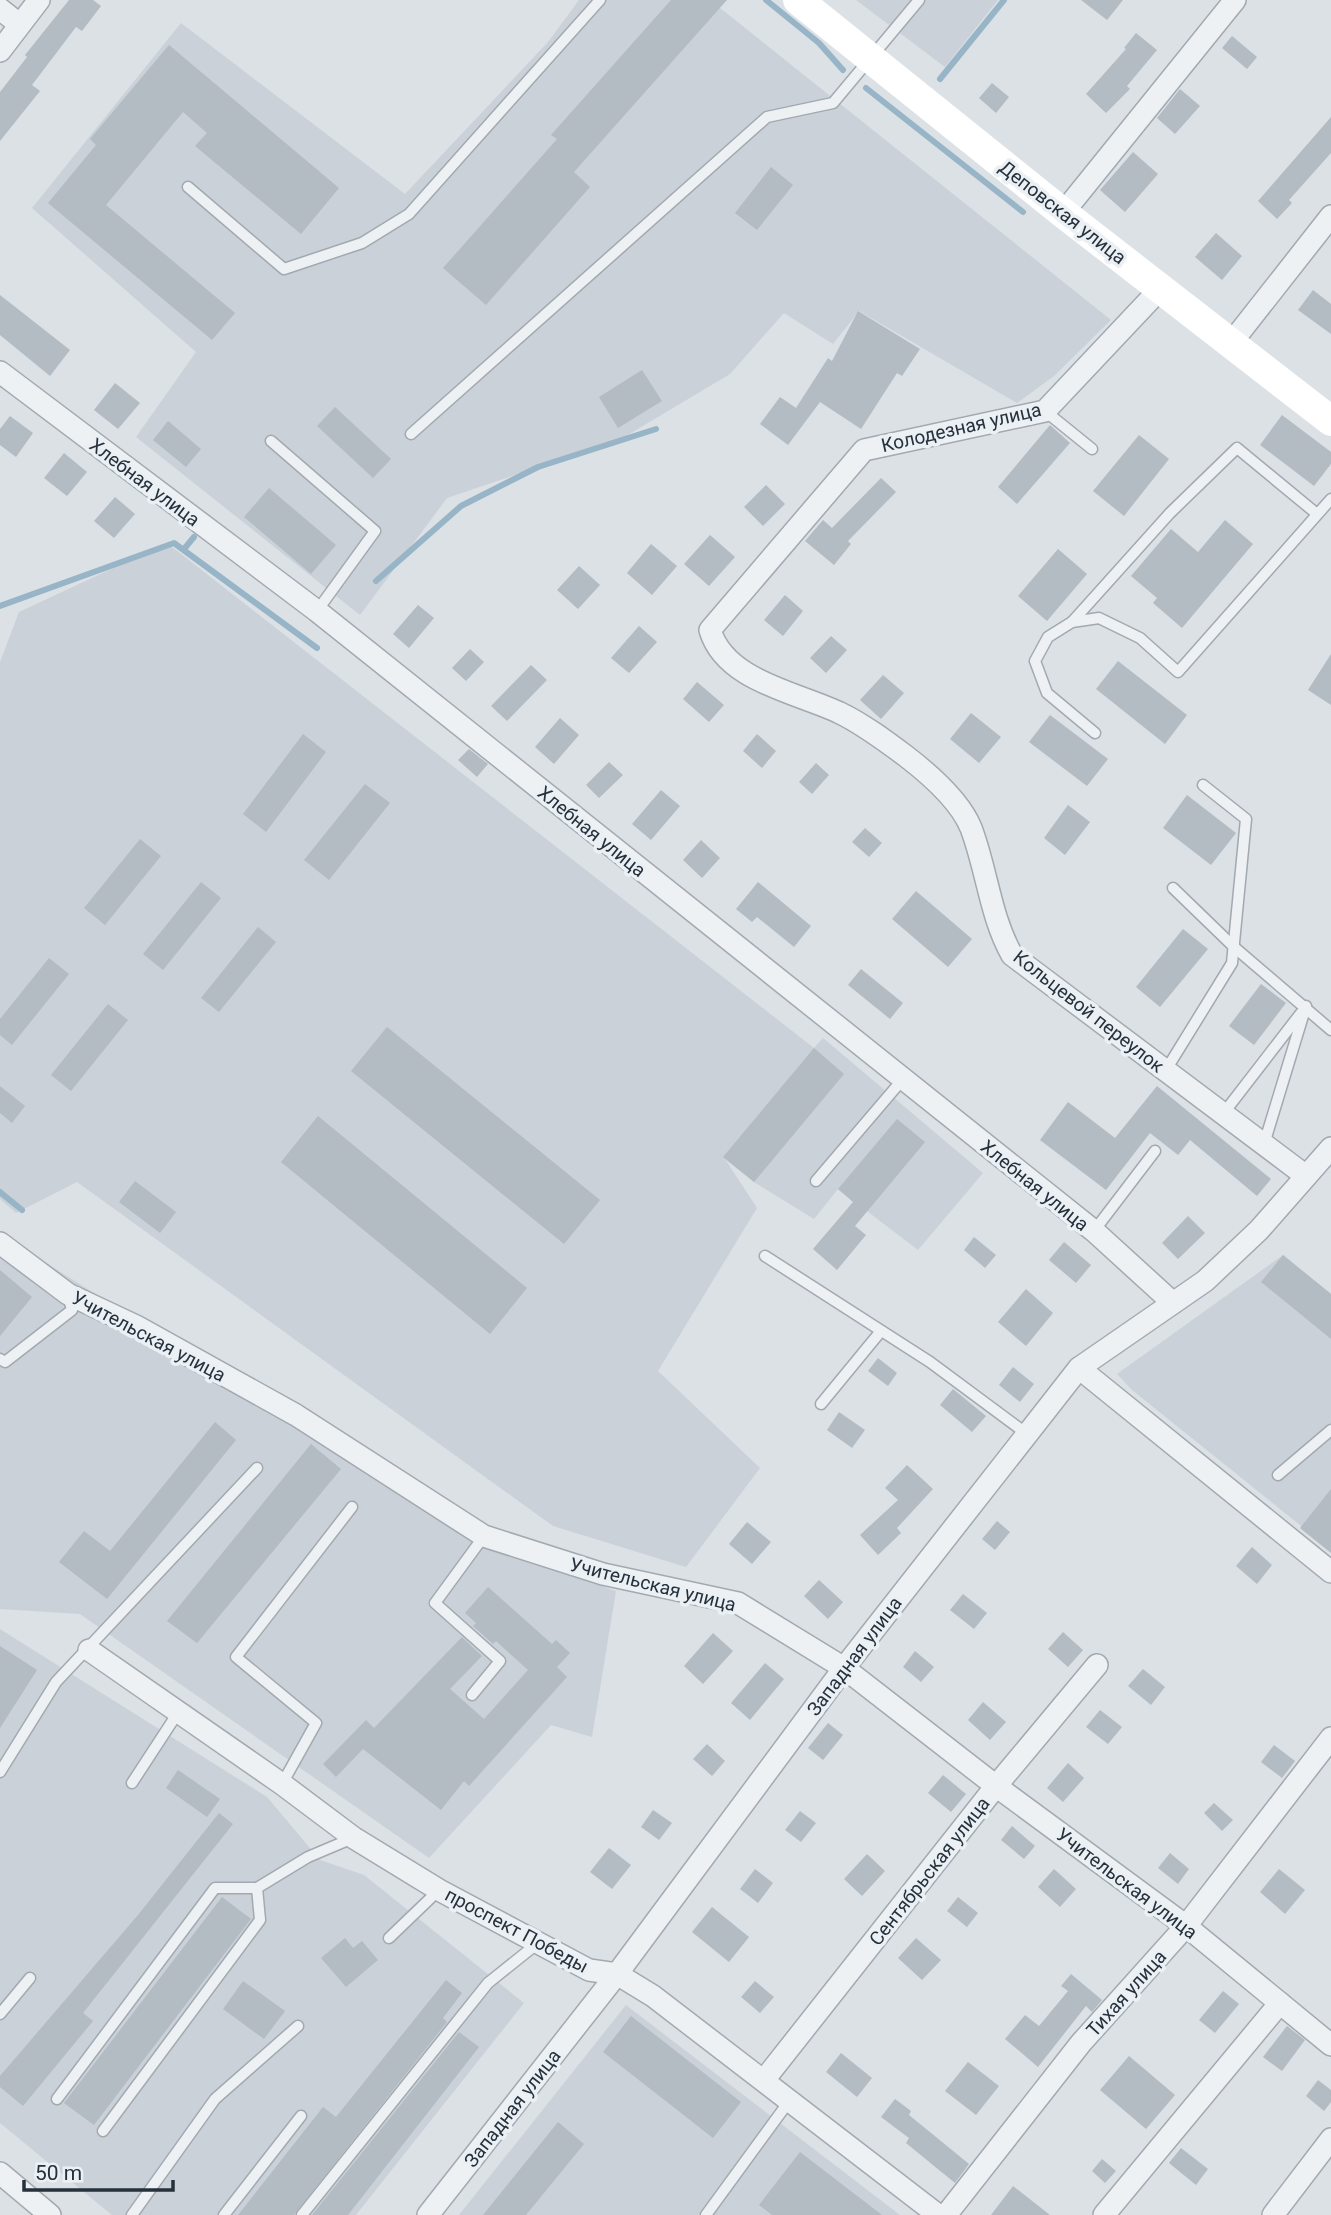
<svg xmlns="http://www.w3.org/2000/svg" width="1331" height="2215" viewBox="0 0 1331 2215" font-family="Roboto,sans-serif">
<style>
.built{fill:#cad1d8}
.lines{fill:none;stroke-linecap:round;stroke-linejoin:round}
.stream{stroke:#97b5c6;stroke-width:6}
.building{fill:#b3bbc3}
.lane-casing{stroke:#a2a9b0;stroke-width:13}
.street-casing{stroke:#a2a9b0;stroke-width:24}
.lane{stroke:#eef1f4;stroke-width:10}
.street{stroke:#eef1f4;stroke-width:21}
.secondary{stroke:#fff;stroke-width:30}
.labels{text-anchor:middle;stroke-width:7;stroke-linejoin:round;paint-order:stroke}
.street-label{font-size:19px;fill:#26313c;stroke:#ebf0f4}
</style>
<rect width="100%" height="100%" fill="#dce1e6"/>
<g class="built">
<polygon points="579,0 710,0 1111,320 1054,376 1017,403 859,311 833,344 784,313 730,374 621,439 447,498 360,615 136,437 196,352 32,208 181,23 405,194 548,42"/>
<polygon points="856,0 998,0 945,67"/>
<polygon points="167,543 814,1048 823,1038 983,1173 918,1250 838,1189 814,1219 754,1182 725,1159 757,1208 658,1371 760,1468 686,1567 553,1526 77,1182 16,1213 0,1199 0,662 19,612"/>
<polygon points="0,1234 309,1428 465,1538 616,1591 592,1737 551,1725 429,1858 80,1614 0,1609"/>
<polygon points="1283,1255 1331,1294 1331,1550 1132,1390 1117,1374"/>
<polygon points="0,1629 267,1797 320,1860 364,1875 524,2003 356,2215 112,2215 0,2123"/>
<polygon points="626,2005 900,2215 459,2215"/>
</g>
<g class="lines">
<g class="stream">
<polyline points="766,0 819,43 843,70"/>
<polyline points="940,79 1004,0"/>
<polyline points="866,88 1023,212"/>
<polyline points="184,549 194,537"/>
<polyline points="376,581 461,506 538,467 656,429"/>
<polyline points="0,606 174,543 317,648"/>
<polyline points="0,1192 22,1210"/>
</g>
</g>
<g class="building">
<polygon points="69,0 93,0 101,6 82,31 76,27 32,85 40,91 0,141 0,92 27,57 25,55"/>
<polygon points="671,0 727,0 574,172 590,187 486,305 443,268 557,139 551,135"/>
<polygon points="1081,0 1123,0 1107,20"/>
<polygon points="1136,33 1157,50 1127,86 1130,89 1106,113 1086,94 1126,49 1124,48"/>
<polygon points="1232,36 1257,57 1247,69 1222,48"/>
<polygon points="169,45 339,188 301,234 195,146 207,133 183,112 106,205 235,313 212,340 48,203 96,145 90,139"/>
<polygon points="992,83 1009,97 996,113 979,98"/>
<polygon points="1180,89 1200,106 1175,134 1157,118"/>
<polygon points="1331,117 1331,153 1289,200 1292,203 1277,219 1258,201"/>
<polygon points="1133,152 1158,174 1125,212 1100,190"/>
<polygon points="771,167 793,185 757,230 735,213"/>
<polygon points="1216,233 1242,256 1222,280 1195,257"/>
<polygon points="1313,290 1331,304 1331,334 1298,310"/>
<polygon points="0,295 70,350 50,376 0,335"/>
<polygon points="858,311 920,349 902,376 897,373 861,429 820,402 788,445 760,424 780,397 796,408 828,358 832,361"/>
<polygon points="642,370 662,401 618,428 599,397"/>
<polygon points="115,383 140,403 118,429 94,410"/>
<polygon points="335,407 391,459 373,478 317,426"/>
<polygon points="1282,415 1331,452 1331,464 1314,486 1260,445"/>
<polygon points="10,416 33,433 16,457 0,445 0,429"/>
<polygon points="168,421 201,449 186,467 153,440"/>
<polygon points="1050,425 1070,443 1017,504 998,487"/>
<polygon points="1139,435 1169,459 1124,516 1093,491"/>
<polygon points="64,453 87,472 67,496 44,478"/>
<polygon points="881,478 896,492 848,541 851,544 834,565 805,541 823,520 832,528"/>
<polygon points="766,485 785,504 763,526 744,507"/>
<polygon points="269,488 336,545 311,574 244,517"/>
<polygon points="115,497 135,514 114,538 94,521"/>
<polygon points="1225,520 1253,544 1182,628 1153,603 1157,598 1131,576 1171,529 1198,552"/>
<polygon points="710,535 735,557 709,586 684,564"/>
<polygon points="651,544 677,566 652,595 627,573"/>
<polygon points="1058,549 1087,574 1047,621 1018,596"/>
<polygon points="579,566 600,585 578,609 557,590"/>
<polygon points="785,595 803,611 783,636 764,620"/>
<polygon points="418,605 434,618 409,648 393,634"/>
<polygon points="639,626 657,642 629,673 611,658"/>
<polygon points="831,636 847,650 826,673 810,658"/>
<polygon points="470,649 484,662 466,681 452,668"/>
<polygon points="1331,654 1331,705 1308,690"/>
<polygon points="1118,661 1187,715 1165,744 1096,689"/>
<polygon points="531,665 547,680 507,721 491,706"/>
<polygon points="883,675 904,693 881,719 860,700"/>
<polygon points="697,682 724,705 709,722 683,699"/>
<polygon points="971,713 1001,737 979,763 950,739"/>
<polygon points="1050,715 1108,759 1087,786 1029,742"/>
<polygon points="560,718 579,735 554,764 535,747"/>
<polygon points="303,734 326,752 266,832 243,814"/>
<polygon points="757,734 776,751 762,768 743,751"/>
<polygon points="469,749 488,764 477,777 458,760"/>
<polygon points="609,762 623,775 599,798 586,785"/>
<polygon points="816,763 829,775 812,794 799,782"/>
<polygon points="365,784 390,803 329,880 304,860"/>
<polygon points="661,790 680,806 651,840 632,824"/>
<polygon points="1187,795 1236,833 1211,865 1163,828"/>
<polygon points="1068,805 1090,822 1065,855 1044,838"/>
<polygon points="865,828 882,843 869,857 852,842"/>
<polygon points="140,839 161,856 105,925 84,908"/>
<polygon points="701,840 720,858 702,878 683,860"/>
<polygon points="201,882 221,898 163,970 143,954"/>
<polygon points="758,882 811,926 794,947 757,917 752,922 736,909"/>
<polygon points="916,891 972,939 948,967 892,919"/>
<polygon points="258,927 276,942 219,1012 201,998"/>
<polygon points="1183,929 1208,949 1160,1007 1136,987"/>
<polygon points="49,958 69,974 12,1045 0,1035 0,1019"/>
<polygon points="861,969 903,1003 890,1019 848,985"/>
<polygon points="1261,984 1286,1003 1254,1045 1229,1026"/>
<polygon points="108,1004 128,1020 71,1091 51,1075"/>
<polygon points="387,1027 600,1200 564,1244 351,1071"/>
<polygon points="814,1048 844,1074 754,1182 723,1157"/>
<polygon points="0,1086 25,1106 12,1123 0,1113"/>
<polygon points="1157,1086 1271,1179 1257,1196 1190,1140 1178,1155 1150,1133 1106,1190 1040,1140 1068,1102 1115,1138"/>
<polygon points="318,1116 527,1288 490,1334 281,1162"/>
<polygon points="897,1119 925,1142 855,1226 866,1235 837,1270 813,1249 853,1202 838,1189"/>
<polygon points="135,1181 176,1212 160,1233 119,1202"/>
<polygon points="1188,1216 1205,1233 1178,1259 1162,1243"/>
<polygon points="974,1237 996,1255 985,1268 964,1250"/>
<polygon points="1064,1242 1091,1265 1076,1283 1049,1260"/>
<polygon points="1283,1255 1331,1294 1331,1339 1261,1282"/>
<polygon points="0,1270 32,1297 0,1336"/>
<polygon points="1026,1289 1053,1313 1026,1346 998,1322"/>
<polygon points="878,1358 897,1373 888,1386 868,1371"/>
<polygon points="1013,1367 1034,1384 1020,1402 999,1385"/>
<polygon points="953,1389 986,1416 972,1432 940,1405"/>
<polygon points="839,1412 865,1430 852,1448 827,1430"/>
<polygon points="215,1422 236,1440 107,1599 59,1562 84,1531 110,1551"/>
<polygon points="311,1444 341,1469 197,1643 167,1621"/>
<polygon points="907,1465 933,1489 897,1528 901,1533 878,1555 860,1535 898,1500 885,1488"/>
<polygon points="1331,1489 1331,1553 1300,1528"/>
<polygon points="997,1521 1010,1532 995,1550 982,1539"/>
<polygon points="747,1522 771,1542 752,1564 729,1544"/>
<polygon points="1252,1547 1272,1565 1257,1584 1236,1566"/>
<polygon points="819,1580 843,1602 828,1619 804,1596"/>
<polygon points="488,1587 552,1644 556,1640 570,1653 557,1667 567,1677 469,1786 464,1781 441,1810 363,1749 336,1777 323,1764 366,1720 374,1728 462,1637 482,1656 450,1689 484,1719 528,1670 496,1641 493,1644 473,1626 476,1623 465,1613"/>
<polygon points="963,1594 987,1613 974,1629 950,1610"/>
<polygon points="1063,1632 1083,1650 1068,1667 1048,1649"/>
<polygon points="713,1633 733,1651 703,1684 684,1666"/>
<polygon points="0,1646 37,1670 0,1728"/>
<polygon points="915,1651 934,1667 921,1682 903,1667"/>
<polygon points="765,1663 784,1679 750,1720 731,1703"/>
<polygon points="1143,1669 1165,1687 1151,1705 1128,1686"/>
<polygon points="983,1702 1006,1722 990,1740 968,1720"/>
<polygon points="1100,1710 1122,1727 1108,1744 1086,1727"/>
<polygon points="828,1723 843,1735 823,1760 808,1748"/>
<polygon points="707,1744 725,1761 712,1776 693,1759"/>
<polygon points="1274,1745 1295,1761 1282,1778 1261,1762"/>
<polygon points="1068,1763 1084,1778 1063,1802 1047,1788"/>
<polygon points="178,1770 220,1799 207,1817 166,1788"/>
<polygon points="943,1775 966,1794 951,1812 928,1793"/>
<polygon points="1214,1803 1233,1820 1222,1831 1204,1813"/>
<polygon points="653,1810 672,1823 659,1840 641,1827"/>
<polygon points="800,1811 816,1823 801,1842 785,1830"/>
<polygon points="219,1813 233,1824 83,2013 93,2021 23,2106 0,2087 0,2076 138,1915"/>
<polygon points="1012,1826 1035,1846 1024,1859 1001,1840"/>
<polygon points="609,1848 631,1865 612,1889 590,1872"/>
<polygon points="1170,1853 1189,1869 1178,1884 1158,1868"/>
<polygon points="867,1854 885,1871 862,1896 844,1879"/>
<polygon points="755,1869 773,1883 758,1903 740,1889"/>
<polygon points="1054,1869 1076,1889 1060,1907 1038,1887"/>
<polygon points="1279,1869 1305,1890 1285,1914 1260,1892"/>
<polygon points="222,1897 251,1919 94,2125 64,2103"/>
<polygon points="958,1897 978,1913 967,1927 947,1911"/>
<polygon points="712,1907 749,1937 729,1962 692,1932"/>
<polygon points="345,1938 353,1948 362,1941 378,1960 346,1987 321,1958"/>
<polygon points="916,1938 941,1960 922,1980 898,1958"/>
<polygon points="1071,1974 1102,2000 1092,2012 1086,2006 1038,2067 1005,2039 1025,2015 1039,2026 1068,1991 1061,1986"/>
<polygon points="446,1980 462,1993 443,2018 447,2022 294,2215 238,2215 323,2107 336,2117"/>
<polygon points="243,1981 285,2011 264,2039 223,2009"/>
<polygon points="755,1981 774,1997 760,2013 741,1997"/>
<polygon points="1223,1991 1239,2004 1215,2033 1199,2020"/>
<polygon points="631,2016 741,2102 713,2138 603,2052"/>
<polygon points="1287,2026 1305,2040 1282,2071 1263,2057"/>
<polygon points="459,2032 479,2047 348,2215 312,2215"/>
<polygon points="841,2053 872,2078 857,2097 826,2072"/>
<polygon points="1129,2056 1175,2095 1146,2129 1100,2090"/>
<polygon points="968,2062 999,2086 976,2115 945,2091"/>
<polygon points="1318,2080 1331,2090 1331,2102 1324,2111 1306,2096"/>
<polygon points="895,2099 911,2111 909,2115 969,2164 955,2183 906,2143 909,2138 881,2117"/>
<polygon points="558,2122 584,2144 526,2215 483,2215"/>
<polygon points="1181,2148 1208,2169 1196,2185 1169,2163"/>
<polygon points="800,2152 882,2215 772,2215 759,2205"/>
<polygon points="1102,2159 1116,2171 1105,2183 1092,2171"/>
<polygon points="1013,2186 1050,2215 991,2215"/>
</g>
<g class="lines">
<defs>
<g id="lane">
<polyline points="188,187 284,269 362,243 409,214 600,0"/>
<polyline points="1045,411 1092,449"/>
<polyline points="411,434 767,117 833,103 919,0"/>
<polyline points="271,441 375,531 317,611"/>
<polyline points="1072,622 1170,513 1237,448 1317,514"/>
<polyline points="1095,733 1047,693 1035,661 1048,637 1072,622 1099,618 1140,638 1178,672 1331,499"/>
<polyline points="1173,888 1234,947 1331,1030"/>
<polyline points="1166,1070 1232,963 1246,819 1203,785"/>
<polyline points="1223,1114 1301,1013"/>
<polyline points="1264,1144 1306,1006"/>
<polyline points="816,1181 903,1079"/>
<polyline points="1094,1231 1155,1151"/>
<polyline points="765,1256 930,1362 1027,1434"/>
<polyline points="0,1359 5,1362 72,1310 68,1295"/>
<polyline points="821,1404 881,1331"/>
<polyline points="1278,1475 1331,1430"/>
<polyline points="472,1695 500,1661 435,1603 484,1536"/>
<polyline points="0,1772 56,1682 257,1468"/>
<polyline points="132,1783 179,1711"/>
<polyline points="282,1784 316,1723 236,1657 352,1507"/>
<polyline points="389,1938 439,1890"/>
<polyline points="0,2014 30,1978"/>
<polyline points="57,2099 215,1888 257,1888"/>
<polyline points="103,2131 260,1920 257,1888 308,1857 353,1838"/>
<polyline points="132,2215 215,2099 298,2026"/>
<polyline points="224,2215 301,2116"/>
<polyline points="302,2215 488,1983 538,1943"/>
<polyline points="706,2215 790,2100"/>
</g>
<g id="street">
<polyline points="0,9 19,24"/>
<polyline points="0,51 39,0"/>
<polyline points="1063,213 1235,0"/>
<path d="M1161,288L1045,411L864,450L710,630C725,681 796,692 840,713C863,724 887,742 907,757C929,774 960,801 971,828C987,870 990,916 1012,955L1306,1176"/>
<polyline points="1232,342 1331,216"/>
<polyline points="0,372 317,611 1094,1231 1173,1303"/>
<polyline points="0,1243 68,1294 136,1326 296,1415 484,1536 603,1574 738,1603 844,1668 996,1786 1186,1926 1331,2045"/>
<polyline points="1079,1368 1331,1572"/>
<polyline points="89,1650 282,1784 354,1838 439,1890 589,1970 617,1974 653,1996 938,2215"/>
<polyline points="764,2080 996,1786 1097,1665"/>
<polyline points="0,2173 50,2215"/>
<polyline points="428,2215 617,1974 844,1668 1079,1368 1205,1281 1259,1230 1331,1148"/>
<polyline points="946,2215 1081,2043 1186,1926 1331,1738"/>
<polyline points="1104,2215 1280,2003"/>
<polyline points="1273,2215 1331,2139"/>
</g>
</defs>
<use href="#lane" class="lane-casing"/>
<use href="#street" class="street-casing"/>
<use href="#lane" class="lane"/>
<use href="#street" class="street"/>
<polyline class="secondary" points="798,0 1063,213 1331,421"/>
</g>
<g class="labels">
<g class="street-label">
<text transform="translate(1063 212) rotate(38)" y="7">Деповская улица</text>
<text transform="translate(961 427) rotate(-13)" y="7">Колодезная улица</text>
<text transform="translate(145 482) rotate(37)" y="7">Хлебная улица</text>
<text transform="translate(592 831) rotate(39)" y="7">Хлебная улица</text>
<text transform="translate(1089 1011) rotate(38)" y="7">Кольцевой переулок</text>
<text transform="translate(1035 1185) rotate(39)" y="7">Хлебная улица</text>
<text transform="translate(149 1336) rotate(28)" y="7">Учительская улица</text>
<text transform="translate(653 1584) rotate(14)" y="7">Учительская улица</text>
<text transform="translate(854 1656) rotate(-53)" y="7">Западная улица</text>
<text transform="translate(929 1871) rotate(-52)" y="7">Сентябрьская улица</text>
<text transform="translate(1127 1883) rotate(37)" y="7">Учительская улица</text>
<text transform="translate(517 1930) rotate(28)" y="7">проспект Победы</text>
<text transform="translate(1126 1993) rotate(-48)" y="7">Тихая улица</text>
<text transform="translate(512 2108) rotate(-52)" y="7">Западная улица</text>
</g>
</g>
<path d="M24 2180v10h149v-10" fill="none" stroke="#26313c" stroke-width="3.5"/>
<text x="35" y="2180" font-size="21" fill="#26313c" stroke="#ebf0f4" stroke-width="5" paint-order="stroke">50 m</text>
</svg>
